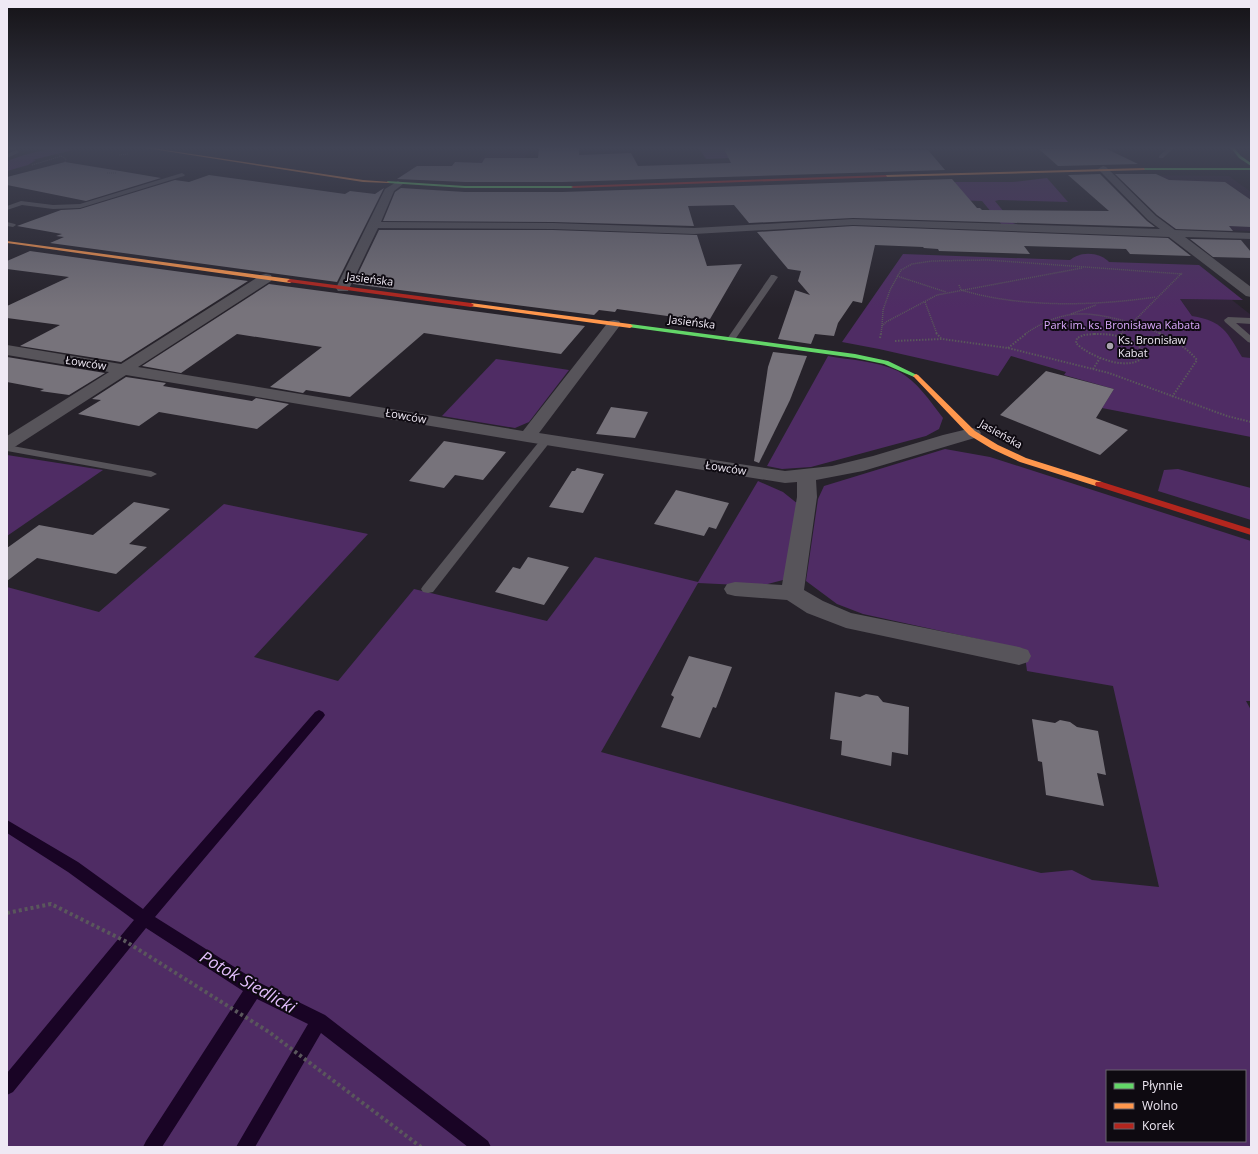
<svg xmlns="http://www.w3.org/2000/svg" width="1258" height="1154" viewBox="0 0 1258 1154" font-family="'Open Sans',sans-serif">
<style>
.built{fill:#302438}
.green{fill:#4f2c64;fill-rule:evenodd}
.lines{fill:none;stroke-linecap:round;stroke-linejoin:round}
.stream{fill:#190425;fill-rule:evenodd}
.building{fill:#77737b}
.path-far3{stroke:#5a575c;stroke-width:1;stroke-dasharray:1 1;stroke-linecap:butt}
.path-far2{stroke:#5a575c;stroke-width:1.5;stroke-dasharray:1 1;stroke-linecap:butt}
.path-far1{stroke:#5a575c;stroke-width:2;stroke-dasharray:1.5 1.5;stroke-linecap:butt}
.path{stroke:#5a575c;stroke-width:4;stroke-dasharray:3 3;stroke-linecap:butt}
.lane{fill:#57545a;fill-rule:evenodd}
.street{fill:#57545a;fill-rule:evenodd}
.fast{fill:#63d668;fill-rule:evenodd}
.slow{fill:#ff974d;fill-rule:evenodd}
.jam{fill:#b3261e;fill-rule:evenodd}
.poi-dot{fill:#a9a3ad;stroke:#0e0a11;stroke-width:1.5}
.labels{text-anchor:middle;stroke-width:4;stroke-linejoin:round;paint-order:stroke}
.far-street-label{font-size:11px;fill:#efe9f4;stroke:#0e0a11}
.far-park-label{font-size:11px;fill:#dba9fd;stroke:#0e0a11}
.far-poi-label{font-size:11px;fill:#efe9f4;stroke:#0e0a11;text-anchor:start}
.near-water-label{font-size:17px;font-style:italic;fill:#e3befd;stroke:#0e0a11}
</style>
<rect width="100%" height="100%" fill="#26222a"/>
<g class="built">
<polygon points="493,147 531,147 513,180 459,169 466,162 477,163"/>
<polygon points="1145,175 1229,176 1251,192 1251,231 1173,228 1156,210 1164,183"/>
<polygon points="1180,299 1232,300 1251,315 1251,358 1221,356"/>
</g>
<g class="green">
<polygon points="56,147 73,150 32,160 36,160 28,165 7,171 7,161 24,155"/>
<polygon points="698,147 721,147 731,158 706,159"/>
<polygon points="1047,178 1068,202 999,200 995,201 1013,223 1021,226 1002,225 982,201 928,199 907,182 1013,182"/>
<path d="M903,254L1070,260C1080,251 1100,252 1109,262L1199,265L1243,300L1180,299L1192,316C1223,321 1227,332 1242,357L1251,358V437L1102,408L1114,389L1064,375L1066,372L1011,356L998,376L879,349L842,342Z"/>
<path d="M828,356C850,360 877,361 898,371C917,381 930,401 943,418L939,429L926,436L811,467L782,469L767,466Z"/>
<polygon points="496,359 569,370 529,422 515,428 442,416"/>
<path d="M945,449L990,457L1251,541V701H1246L1251,710V1147H7V587L99,612L224,504L368,534L254,657L338,681L414,589L547,621L595,557L698,582L758,481L783,492L798,504L789,574L783,580L760,586L698,583L601,752L1041,873L1072,870L1092,880L1159,887L1113,686L1027,671L1024,649L863,614L837,604L806,581L818,499L824,486ZM1107,1071H1245V1141H1107Z"/>
<polygon points="7,455 103,470 7,536"/>
<polygon points="1178,469 1251,488 1251,520 1158,491 1164,470"/>
</g>
<g class="lines">
<polygon class="stream" points="319,710 323,712 325,715 323,718 155,917 260,983 325,1015 488,1141 491,1147 468,1147 321,1033 255,1147 236,1147 308,1024 257,999 162,1147 143,1147 146,1141 243,991 146,928 13,1092 7,1095 7,1073 134,920 68,872 7,833 7,820 78,862 143,909 315,712"/>
</g>
<g class="building">
<polygon points="723,147 785,147 787,148 872,147 876,150 928,150 945,170 562,182 465,182 397,179 417,166 452,166 455,162 482,163 485,158 538,158 539,148 579,148 579,155 631,153 638,166 731,163"/>
<polygon points="1097,148 1107,149 1138,164 1058,166 1039,149"/>
<polygon points="65,162 120,171 161,178 86,201 7,185 7,177"/>
<polygon points="1100,174 1147,221 1155,227 853,218 749,223 734,205 688,206 694,226 553,222 383,221 395,192 401,188 465,192 562,192 952,179 977,208 980,208 982,210 1109,211 1068,175"/>
<polygon points="1115,174 1156,174 1169,180 1225,182 1251,200 1251,227 1229,226 1233,231 1176,229 1157,215"/>
<polygon points="209,175 345,194 350,191 375,194 384,188 337,282 50,243 64,237 56,236 62,234 17,226 61,210 80,209 175,180 189,182"/>
<polygon points="853,226 1168,238 1191,256 1130,254 1126,249 1024,246 1030,254 939,251 938,249 924,248 923,247 875,245 862,303 853,301 838,323 834,336 815,334 811,344 778,339 795,290 810,295 798,281 801,271 788,269 757,232"/>
<polygon points="379,230 553,230 697,235 707,266 742,264 710,319 697,318 696,320 617,309 615,312 599,310 594,315 353,284"/>
<polygon points="1190,239 1241,240 1251,252 1251,258 1213,257"/>
<polygon points="30,251 123,264 248,281 121,362 20,346 60,325 7,318 7,306 69,277 7,269 7,261"/>
<polygon points="269,284 585,326 561,354 424,333 350,397 306,390 303,393 270,387 322,347 237,334 181,373 142,366"/>
<polygon points="773,352 807,356 790,400 759,463 754,461 768,367"/>
<polygon points="7,357 105,373 69,395 40,391 44,389 7,382"/>
<polygon points="1046,371 1114,389 1096,418 1128,430 1100,455 1000,415"/>
<polygon points="126,377 166,383 163,386 252,401 256,398 289,404 257,429 159,412 139,426 78,414 101,400 92,399"/>
<polygon points="611,407 648,412 635,438 596,434"/>
<polygon points="444,441 491,449 506,452 483,480 455,475 444,488 409,481"/>
<polygon points="577,468 604,474 583,513 549,507 572,471 575,471"/>
<polygon points="676,490 729,503 716,529 709,527 704,536 654,524"/>
<polygon points="134,502 170,509 129,544 147,547 116,574 37,558 7,581 7,548 39,525 93,535"/>
<polygon points="528,557 569,567 544,605 495,592 513,567 520,569"/>
<polygon points="689,656 732,667 716,708 713,707 700,738 661,727 674,697 671,695"/>
<polygon points="835,692 860,697 866,694 878,696 883,702 909,707 908,755 892,752 891,766 841,755 842,741 830,739"/>
<polygon points="1032,719 1055,723 1060,720 1070,722 1077,727 1098,731 1106,775 1097,773 1104,806 1046,795 1042,762 1038,761"/>
</g>
<g class="lines">
<g class="path-far3">
<polyline points="36,148 49,149 49,147"/>
<polyline points="49,149 66,159 65,162"/>
<polyline points="119,155 128,154"/>
<polyline points="32,165 62,156"/>
<polyline points="107,173 116,173"/>
</g>
<g class="path-far2">
<polyline points="897,276 946,292"/>
<path d="M959,285L961,290C1021,308 1094,306 1156,297"/>
<polyline points="925,302 937,334"/>
<polyline points="1071,314 1096,305"/>
<polyline points="882,326 883,310 890,290 901,270 912,264 932,261 988,260 1182,274"/>
<polyline points="881,334 882,326 886,322 937,295 1082,268"/>
<path d="M1025,334C1038,325 1052,318 1068,315C1094,310 1136,323 1161,334"/>
<polyline points="1093,334 1098,334"/>
<polyline points="1121,334 1182,273"/>
</g>
<g class="path-far1">
<polyline points="936,333 941,338"/>
<path d="M1159,333C1174,340 1186,347 1197,360L1172,397"/>
<path d="M1094,334C1114,334 1134,336 1145,354C1133,375 1088,356 1076,343L1077,338L1084,335Z"/>
<polyline points="1119,337 1122,333"/>
<polyline points="880,338 881,333"/>
<polyline points="895,341 942,339 1008,348 1109,373 1227,416 1251,422"/>
<polyline points="1008,348 1027,333"/>
<polyline points="1093,369 1100,358"/>
</g>
<polyline class="path" points="7,913 51,904 125,941 269,1032 421,1147"/>
<g class="lane">
<polygon points="1169,147 1175,147 1163,158 1159,158 1159,156"/>
<polygon points="16,150 19,152 18,153 7,158 7,154"/>
<polygon points="182,173 185,175 184,176 80,208 53,209 22,205 7,210 7,206 21,201 53,205 80,204"/>
<polygon points="7,222 15,224 16,225 13,227 7,226"/>
<polygon points="771,275 774,275 778,277 734,341 728,341 727,339"/>
<polygon points="1228,317 1251,318 1251,324 1236,323 1251,336 1251,343 1248,342 1225,322 1224,320"/>
<polygon points="546,437 550,438 551,440 550,442 433,592 428,593 423,592 421,589 423,586 542,438"/>
<polygon points="7,445 151,471 157,474 151,477 7,451"/>
</g>
<g class="street">
<polygon points="7,147 17,147 16,149 7,151"/>
<polygon points="1103,166 1106,167 1156,216 1175,230 1251,233 1251,239 1185,237 1251,287 1251,297 1246,296 1169,237 853,225 694,234 553,229 378,228 348,291 338,291 336,288 385,189 398,181 403,184 394,191 381,222 553,223 694,228 853,219 1160,229 1148,220 1100,171 1098,169"/>
<polygon points="266,274 271,275 272,278 271,281 138,367 523,431 609,321 614,320 619,321 621,324 539,433 785,471 832,466 873,456 943,435 972,428 978,429 981,433 978,437 863,471 816,480 817,497 804,590 823,601 851,613 1019,647 1028,650 1031,656 1028,662 1019,665 846,628 807,613 787,600 735,596 727,594 724,589 727,584 735,582 782,585 797,497 797,482 785,483 527,442 126,375 13,448 7,449 7,436 109,372 7,355 7,345 121,364 261,275"/>
</g>
<g class="fast">
<polygon points="1230,147 1233,147 1241,156 1251,163 1251,166 1239,158"/>
<polygon points="1144,168 1251,168 1251,170 1143,170"/>
<polygon points="387,181 465,186 573,186 575,187 573,188 465,188 388,183"/>
<polygon points="630,324 855,354 888,361 919,376 914,377 884,364 855,358 628,327 627,326"/>
</g>
<g class="slow">
<polygon points="145,147 363,180 390,182 388,183 363,182 146,148"/>
<polygon points="1144,168 1145,170 886,177 884,176 886,175"/>
<polygon points="7,241 290,279 293,281 290,283 7,243"/>
<polygon points="471,303 630,324 633,326 630,328 469,306 469,304"/>
<polygon points="916,374 918,375 975,431 998,445 1026,458 1102,482 1103,484 1099,486 1096,486 1020,462 992,449 969,435 914,377 913,376"/>
</g>
<g class="jam">
<polygon points="886,175 887,177 573,188 571,187 573,186"/>
<polygon points="290,279 471,303 474,305 471,307 288,282 287,281"/>
<polygon points="1096,482 1102,482 1251,529 1251,535 1096,486 1095,484"/>
</g>
</g>
<linearGradient id="sky" x2="0" y2="1"><stop stop-color="#151317"/><stop offset="0.48" stop-color="#414455"/><stop offset="1" stop-color="#414455" stop-opacity="0"/></linearGradient>
<rect width="1258" height="308" fill="url(#sky)"/>
<circle class="poi-dot" cx="1110" cy="346" r="4"/>
<g class="labels">
<g class="far-street-label">
<text transform="translate(370 279) rotate(7)" y="4">Jasieńska</text>
<text transform="translate(692 322) rotate(7)" y="4">Jasieńska</text>
<text transform="translate(86 363) rotate(9)" y="4">Łowców</text>
<text transform="translate(406 416) rotate(10)" y="4">Łowców</text>
<text transform="translate(1001 434) rotate(29)" y="4">Jasieńska</text>
<text transform="translate(726 468) rotate(9)" y="4">Łowców</text>
</g>
<g class="far-park-label">
<text x="1122" y="329">Park im. ks. Bronisława Kabata</text>
</g>
<g class="far-poi-label">
<text x="1118" y="344">Ks. Bronisław<tspan x="1118" dy="13">Kabat</tspan></text>
</g>
<g class="near-water-label">
<text transform="translate(248 982) rotate(30)" y="6">Potok Siedlicki</text>
</g>
</g>
<rect width="1258" height="1154" fill="none" stroke="#efe9f4" stroke-width="16"/>
<rect x="1106" y="1070" width="140" height="72" fill="#0e0a11" stroke="#68636c"/>
<rect x="1114" y="1083" width="20" height="6" fill="#63d668" stroke="#68636c"/>
<text x="1142" y="1090" font-size="12" fill="#efe9f4">Płynnie</text>
<rect x="1114" y="1103" width="20" height="6" fill="#ff974d" stroke="#68636c"/>
<text x="1142" y="1110" font-size="12" fill="#efe9f4">Wolno</text>
<rect x="1114" y="1123" width="20" height="6" fill="#b3261e" stroke="#68636c"/>
<text x="1142" y="1130" font-size="12" fill="#efe9f4">Korek</text>
</svg>
